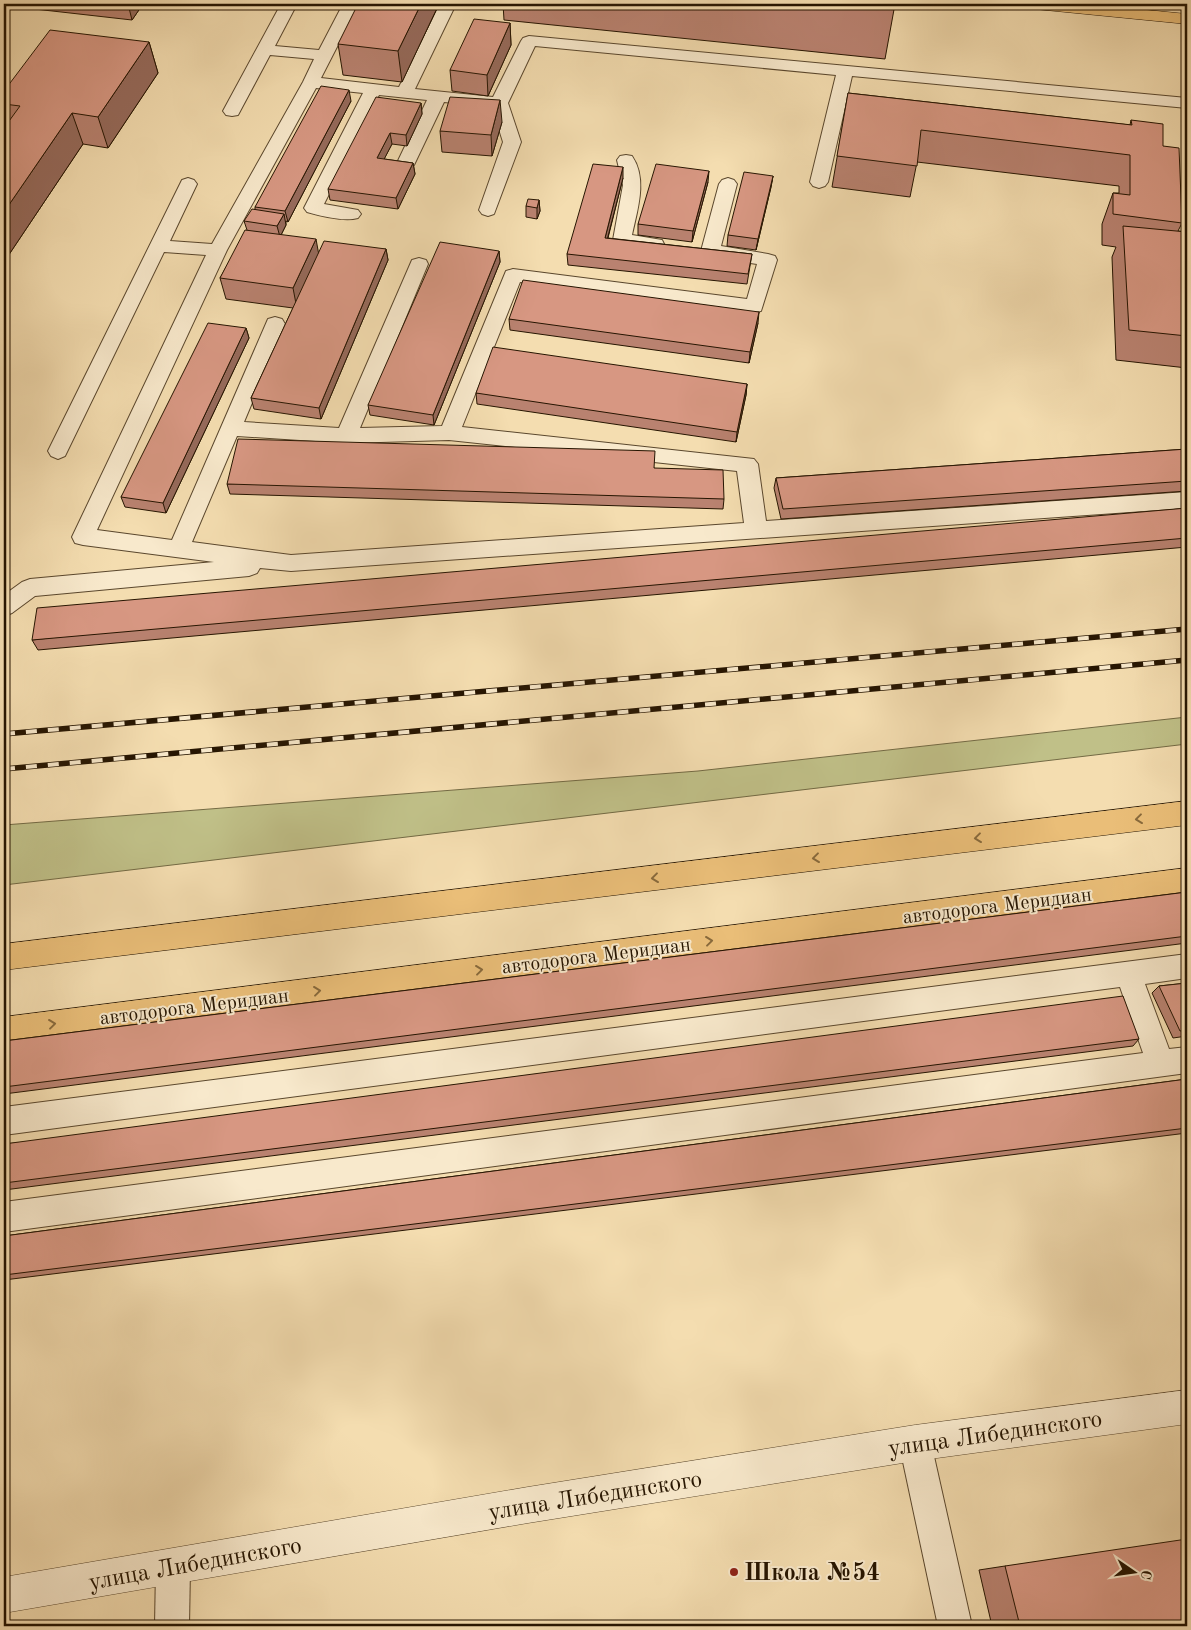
<svg xmlns="http://www.w3.org/2000/svg" width="1191" height="1630" viewBox="0 0 1191 1630" font-family="'Old Standard TT',serif">
<style>
.green{fill:#c0c088;stroke:#736a44}
.lines{fill:none;stroke-linecap:round;stroke-linejoin:round}
.lane-casing{stroke:#5a472d;stroke-width:2}
.street-casing{stroke:#5a472d;stroke-width:1}
.primary-casing{stroke:#261501;stroke-width:1}
.lane{fill:#f8e9cc;fill-rule:evenodd}
.street{fill:#f8e9cc;fill-rule:evenodd}
.primary{fill:#eabe78;fill-rule:evenodd}
.tram{stroke:#261501;stroke-width:1}
.rail-casing{stroke:#261501;stroke-width:5.5}
.rail{stroke:#f8e9cc;stroke-width:4;stroke-dasharray:11;stroke-linecap:butt}
.wall{fill:#b98270;stroke:#261501}
.shaded-wall{fill:#966a5b;stroke:#261501}
.building{fill:#d79782;stroke:#261501}
.oneway{stroke:#886a3c}
.poi-dot{fill:#8f2418;stroke:#f8e9cc;stroke-width:2}
.labels{text-anchor:middle;stroke-width:4;stroke-linejoin:round;paint-order:stroke}
.street-label{font-size:20px;fill:#261501;stroke:#f8e9cc}
.near-street-label{font-size:24px;fill:#261501;stroke:#f8e9cc}
.near-poi-label{font-size:24px;font-weight:bold;fill:#261501;stroke:#f8e9cc;text-anchor:start}
</style>
<rect width="100%" height="100%" fill="#f4ddb0"/>
<filter id="stains"><feTurbulence type="fractalNoise" baseFrequency=".004" numOctaves="4"/><feColorMatrix values="0 0 0 0 .2 0 0 0 0 .09 0 0 0 0 .02 0 0 0 .5 -.17"/></filter>
<radialGradient id="worn" r=".72"><stop offset=".6" stop-color="#630" stop-opacity="0"/><stop offset="1" stop-color="#630" stop-opacity=".3"/></radialGradient>
<polygon class="green" points="1187,717 1187,744 4,885 4,825 698,771"/>
<g class="lines">
<defs>
<g id="lane">
<path d="M281,4H297L275,46L319,50L343,4H359L321,78L399,87L440,4H456L415,89L493,97L521,41L523,38L529,36L1187,98V108L852,76L828,182L825,186L819,188L813,186L810,182L836,75L535,46L508,103L521,142L494,214L488,216L482,214L479,210L503,142L492,107L444,102L414,165L411,169L405,170L399,169L396,165L427,100L379,95L324,204L358,210L361,214L358,218C344,222 321,216 307,212L304,208L363,93L316,88L227,250L97,530L172,540L268,319L275,317L282,319L285,324L244,422L339,428L412,260L419,258L426,260L428,264L360,428L442,426L506,271L513,269L747,299L757,264L710,257L703,255L701,251L719,184L722,180L728,178L734,180L737,184L721,246L768,254L775,256L777,260L761,311L754,312L520,282L462,427L754,459L758,464L766,521L1187,492V508L291,571L260,568L257,573L249,576L35,596L12,613L4,616V595L22,582L30,579L214,562L83,545L75,543L72,537L206,255L164,252L65,456L58,459L51,456L48,451L182,180L188,178L194,180L197,184L170,241L212,244L303,82L314,59L270,55L238,115L232,116L226,115L223,111ZM237,436L346,443L449,440L737,471L744,523L291,555L192,542Z"/>
<path d="M626,155L632,156C648,179 637,211 632,235L662,240L664,244L662,248C648,252 629,248 615,244L613,240L623,185L617,160L620,156Z"/>
<polygon points="1187,954 1187,978 1145,984 1169,1049 1187,1047 1187,1073 4,1232 4,1202 1143,1053 1120,987 4,1135 4,1107"/>
<polygon points="915,1427 926,1432 931,1443 972,1626 938,1626 899,1443 904,1432"/>
<polygon points="173,1550 185,1555 190,1567 189,1626 155,1626 156,1567 161,1555"/>
</g>
<polygon id="street" points="1187,1390 1187,1424 915,1461 528,1523 4,1613 4,1577 528,1487 915,1425"/>
<g id="primary">
<polygon points="1026,4 1086,4 1187,14 1187,24 1035,9 1029,8"/>
<polygon points="1187,801 1187,825 4,970 4,944"/>
<polygon points="1187,868 1187,892 4,1045 4,1017"/>
</g>
</defs>
<use href="#lane" class="lane-casing"/>
<use href="#street" class="street-casing"/>
<use href="#primary" class="primary-casing"/>
<use href="#lane" class="lane"/>
<use href="#street" class="street"/>
<use href="#primary" class="primary"/>
<polyline class="tram" points="1126,4 1187,10"/>
<defs>
<g id="rail">
<polyline points="4,734 1187,629"/>
<polyline points="4,769 1187,660"/>
</g>
</defs>
<use href="#rail" class="rail-casing"/>
<use href="#rail" class="rail"/>
</g>
<g class="wall">
<polygon points="7,4 143,4 132,20 8,6"/>
<polygon points="439,4 402,82 343,75 338,44"/>
<polygon points="503,4 895,4 885,59 504,20"/>
<polygon points="510,23 511,45 488,96 452,91 450,70"/>
<polygon points="149,42 158,73 108,148 83,144 4,262 4,91"/>
<polygon points="848,93 1130,125 1131,120 1163,146 1182,223 1178,231 1187,232 1187,368 1116,360 1112,257 1116,247 1102,245 1102,224 1113,193 1119,193 1119,186 917,162 910,197 832,187"/>
<polygon points="351,101 288,222 286,221 286,225 281,235 318,253 386,249 388,260 321,419 254,409 251,398 293,308 226,299 220,278 247,230 244,221 255,209 255,207"/>
<polygon points="421,103 422,114 407,146 392,144 384,159 413,163 415,174 398,209 330,200 328,189"/>
<polygon points="502,122 492,156 442,152 440,131"/>
<polygon points="773,176 771,187 756,250 727,246 728,235"/>
<polygon points="623,178 608,238 752,254 747,284 568,265 567,254"/>
<polygon points="708,182 692,242 638,235 638,224"/>
<polygon points="539,200 540,211 537,219 526,217 526,206"/>
<polygon points="499,251 500,262 434,425 370,415 368,405"/>
<polygon points="509,319 758,323 749,363 510,330"/>
<polygon points="246,328 249,338 166,513 125,507 121,497"/>
<polygon points="747,384 746,395 736,442 477,404 476,393"/>
<polygon points="1187,449 1187,491 781,519 774,488 776,478"/>
<polygon points="654,468 724,499 723,509 230,494 227,484"/>
<polygon points="1187,508 1187,547 38,650 32,640"/>
<polygon points="1187,892 1187,943 4,1094 4,1041"/>
<polygon points="1187,983 1187,1036 1173,1038 1152,993 1159,986"/>
<polygon points="1139,1039 1133,1046 4,1190 4,1144"/>
<polygon points="1187,1079 1187,1133 4,1280 4,1236"/>
<polygon points="1005,1566 1187,1626 992,1626 979,1570"/>
</g>
<g class="shaded-wall">
<polygon points="128,4 143,4 132,20"/>
<polygon points="421,4 439,4 402,82 398,51"/>
<polygon points="510,23 511,45 488,96 487,75"/>
<polygon points="149,42 158,73 108,148 98,117"/>
<polygon points="349,90 351,101 288,222 285,211"/>
<polygon points="500,100 502,122 492,156 491,135"/>
<polygon points="421,103 422,114 407,146 406,135"/>
<polygon points="72,113 83,144 4,262 4,212"/>
<polygon points="390,133 392,144 379,169 377,158"/>
<polygon points="413,163 415,174 398,209 396,198"/>
<polygon points="623,167 623,178 605,248 605,238"/>
<polygon points="709,171 708,182 692,242 693,231"/>
<polygon points="773,176 771,187 756,250 758,239"/>
<polygon points="539,200 540,211 537,219 537,208"/>
<polygon points="284,214 286,225 280,237 277,226"/>
<polygon points="316,239 320,261 297,309 293,288"/>
<polygon points="386,249 388,260 321,419 319,408"/>
<polygon points="499,251 500,262 434,425 433,415"/>
<polygon points="759,312 758,323 749,363 750,352"/>
<polygon points="246,328 249,338 166,513 163,503"/>
<polygon points="747,384 746,395 736,442 737,432"/>
</g>
<g class="building">
<polygon points="358,4 421,4 398,51 338,44"/>
<polygon points="863,4 895,4 895,7"/>
<polygon points="474,19 510,23 487,75 450,70"/>
<polygon points="50,30 149,42 98,117 72,113 4,212 4,128 20,106 4,104 4,91"/>
<polygon points="321,86 349,90 285,211 255,207"/>
<polygon points="848,93 1132,125 1131,120 1163,124 1163,146 1179,148 1182,223 1113,214 1113,193 1130,195 1130,155 921,130 917,166 837,156"/>
<polygon points="376,97 421,103 406,135 390,133 377,158 413,163 396,198 328,189"/>
<polygon points="450,97 500,100 491,135 440,131"/>
<polygon points="593,164 623,167 605,238 752,254 748,274 567,254"/>
<polygon points="656,164 709,171 693,231 638,224"/>
<polygon points="744,172 773,176 758,239 728,235"/>
<polygon points="528,199 539,200 537,208 526,206"/>
<polygon points="252,209 284,214 277,226 244,221"/>
<polygon points="1123,226 1187,232 1187,336 1129,330"/>
<polygon points="245,230 316,239 293,288 220,278"/>
<polygon points="324,241 386,249 319,408 251,398"/>
<polygon points="440,242 499,251 433,415 368,405"/>
<polygon points="523,280 759,312 750,352 509,319"/>
<polygon points="208,323 246,328 163,503 121,497"/>
<polygon points="493,347 747,384 737,432 476,393"/>
<polygon points="238,439 655,451 654,468 723,470 724,499 227,484"/>
<polygon points="1187,449 1187,481 783,509 776,478"/>
<polygon points="1187,508 1187,538 32,640 37,608"/>
<polygon points="1187,892 1187,936 4,1087 4,1041"/>
<polygon points="1187,983 1187,1030 1180,1031 1159,986"/>
<polygon points="1123,996 1139,1039 4,1183 4,1144"/>
<polygon points="1187,1079 1187,1128 4,1275 4,1236"/>
<polygon points="1187,1539 1187,1626 1020,1626 1005,1566"/>
</g>
<defs><path id="oneway-chevron" d="M-2-3.5L2.5 0L-2 3.5" fill="none" stroke-width="1.6" stroke-linecap="round" stroke-linejoin="round" transform="scale(1.25)"/></defs>
<g class="oneway">
<use href="#oneway-chevron" transform="translate(1139 819) rotate(173)"/>
<use href="#oneway-chevron" transform="translate(978 838) rotate(173)"/>
<use href="#oneway-chevron" transform="translate(816 858) rotate(173)"/>
<use href="#oneway-chevron" transform="translate(655 878) rotate(173)"/>
<use href="#oneway-chevron" transform="translate(709 941) rotate(-7)"/>
<use href="#oneway-chevron" transform="translate(479 970) rotate(-7)"/>
<use href="#oneway-chevron" transform="translate(317 991) rotate(-7)"/>
<use href="#oneway-chevron" transform="translate(52 1024) rotate(-7)"/>
</g>
<circle class="poi-dot" cx="734" cy="1572" r="5"/>
<g class="labels">
<g class="street-label">
<text transform="translate(997 905) rotate(-7)" y="7">автодорога Меридиан</text>
<text transform="translate(596 955) rotate(-7)" y="7">автодорога Меридиан</text>
<text transform="translate(194 1006) rotate(-7)" y="7">автодорога Меридиан</text>
</g>
<g class="near-street-label">
<text transform="translate(995 1433) rotate(-8)" y="8">улица Либединского</text>
<text transform="translate(595 1495) rotate(-9)" y="8">улица Либединского</text>
<text transform="translate(195 1563) rotate(-10)" y="8">улица Либединского</text>
</g>
<g class="near-poi-label">
<text x="744" y="1580">Школа №54</text>
</g>
</g>
<rect width="1191" height="1630" fill="none" stroke="#f4ddb0" stroke-width="20"/>
<rect x="5" y="5" width="1181" height="1620" fill="none" stroke="#261501" stroke-width="2.5"/>
<rect x="10" y="10" width="1171" height="1610" fill="none" stroke="#261501"/>
<g transform="translate(1134 1572) rotate(103)" stroke="#f8e9cc" stroke-width="4" paint-order="stroke">
<path d="M0-4L9 19L0 12L-9 19Z" fill="#261501"/>
<text y="-8" font-size="14" font-weight="bold" text-anchor="middle" fill="#261501">С</text>
</g>
<rect width="100%" height="100%" filter="url(#stains)"/>
<rect width="100%" height="100%" fill="url(#worn)"/>
</svg>
